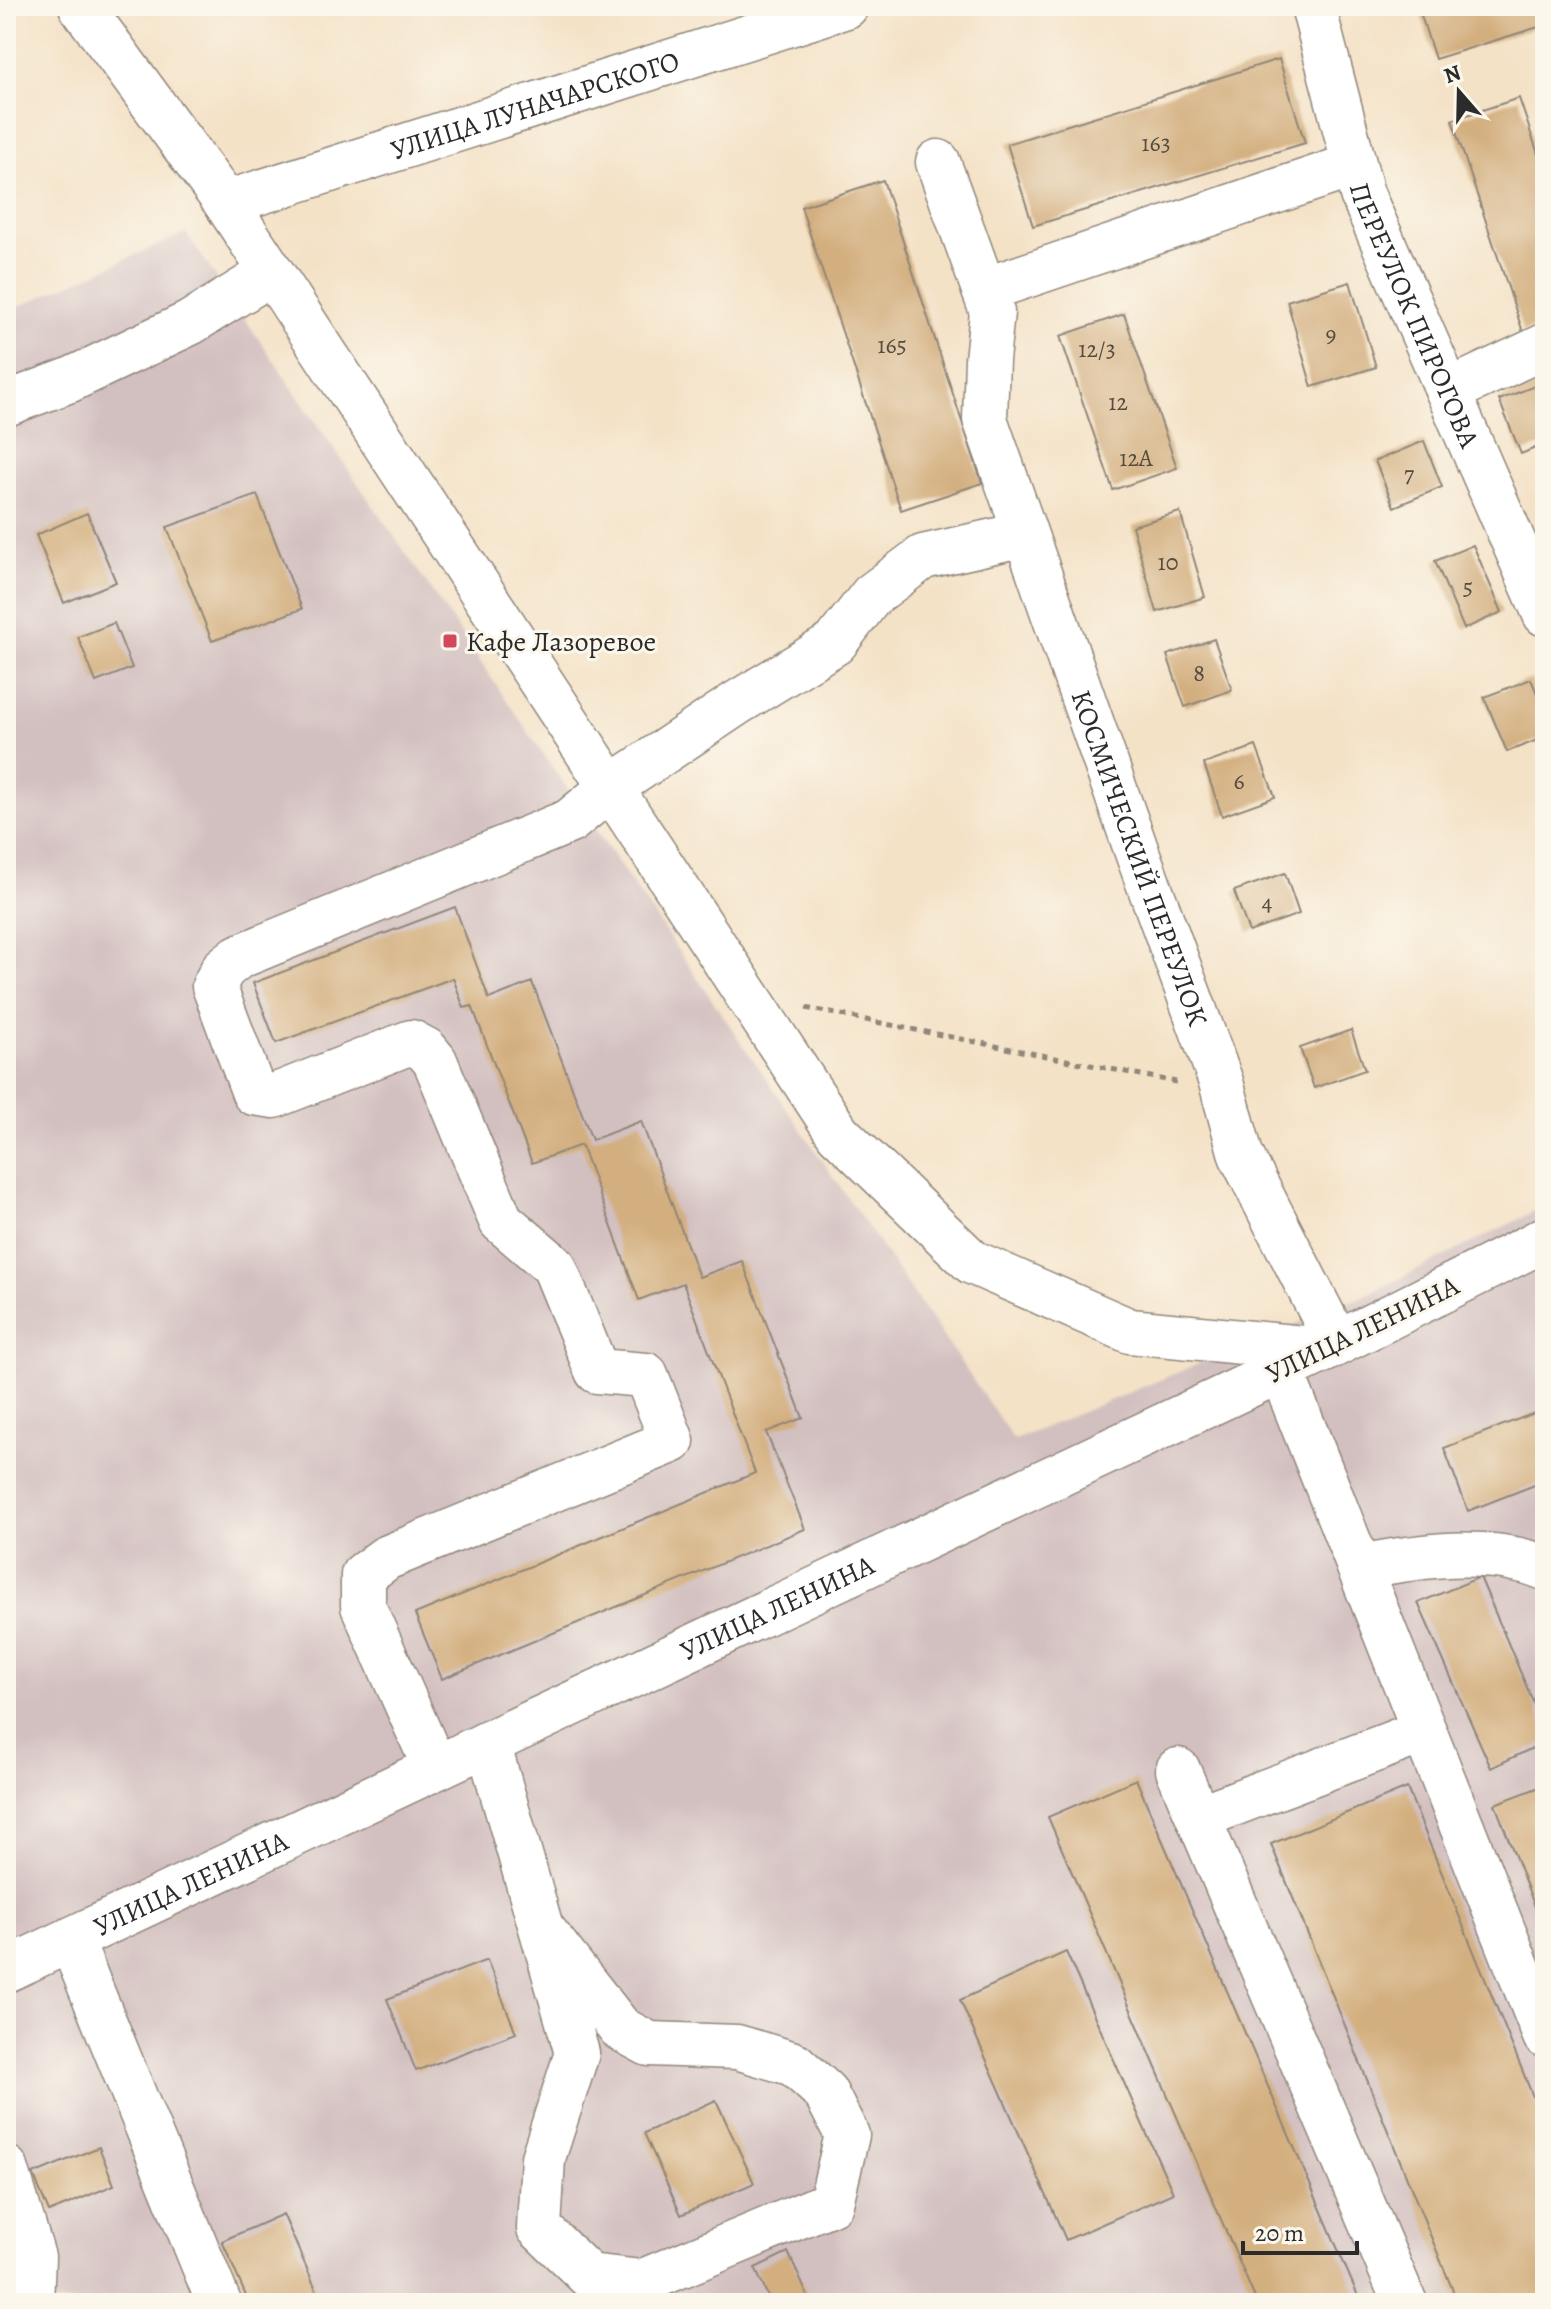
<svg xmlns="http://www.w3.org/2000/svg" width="1551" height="2309" viewBox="0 0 1551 2309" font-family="Alegreya,serif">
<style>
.industrial{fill:#d2bfbf}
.building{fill:#d3af7f}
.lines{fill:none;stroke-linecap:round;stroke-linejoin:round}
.minor-casing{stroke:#908679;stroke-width:47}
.major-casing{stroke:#908679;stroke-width:47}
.path{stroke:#908679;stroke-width:5;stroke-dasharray:6 6;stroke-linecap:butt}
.minor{stroke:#fff;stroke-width:44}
.major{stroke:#fff;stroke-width:44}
.poi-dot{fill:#d1495b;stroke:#fbf7ec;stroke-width:3}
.labels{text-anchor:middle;stroke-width:6;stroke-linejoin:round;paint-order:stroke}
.number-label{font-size:24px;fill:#554c40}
.street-label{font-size:28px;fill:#2b2b2b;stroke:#fbf7ec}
.poi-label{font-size:28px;fill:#2b2b2b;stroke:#fbf7ec;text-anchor:start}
</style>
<rect width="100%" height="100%" fill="#fbf7ec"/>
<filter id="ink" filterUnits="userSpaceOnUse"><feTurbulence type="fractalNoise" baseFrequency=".0125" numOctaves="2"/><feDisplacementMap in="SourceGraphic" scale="16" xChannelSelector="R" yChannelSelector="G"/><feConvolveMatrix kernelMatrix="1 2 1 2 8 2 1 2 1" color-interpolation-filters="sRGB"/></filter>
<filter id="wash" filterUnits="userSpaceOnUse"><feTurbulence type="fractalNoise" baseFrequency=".006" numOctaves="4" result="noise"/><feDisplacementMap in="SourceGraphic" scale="32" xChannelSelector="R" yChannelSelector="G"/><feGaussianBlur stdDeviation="1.8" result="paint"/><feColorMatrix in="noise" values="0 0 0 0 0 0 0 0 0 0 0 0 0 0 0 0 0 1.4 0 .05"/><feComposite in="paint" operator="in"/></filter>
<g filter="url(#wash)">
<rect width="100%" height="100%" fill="#f4e2c7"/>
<polygon class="industrial" points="186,233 1014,1440 1373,1292 1545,1206 1545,2303 6,2303 6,312"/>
<g id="blocks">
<g class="building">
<polygon points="1418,6 1545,6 1545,25 1435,59"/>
<polygon points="1279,59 1305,143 1033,226 1007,144"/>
<polygon points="1519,98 1545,175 1545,325 1523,332 1452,120"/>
<polygon points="883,180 982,483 901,510 801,207"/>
<polygon points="1350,282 1376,367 1312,387 1287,301"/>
<polygon points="1124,314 1177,468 1113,490 1060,336"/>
<polygon points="1545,382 1545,444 1521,454 1499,400"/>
<polygon points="1424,441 1442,487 1394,507 1375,461"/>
<polygon points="257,495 302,609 212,641 167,527"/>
<polygon points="1180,512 1205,597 1157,612 1132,526"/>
<polygon points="87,513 116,582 64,603 36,535"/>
<polygon points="1473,545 1502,612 1464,629 1435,561"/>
<polygon points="114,623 132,668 96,682 78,637"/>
<polygon points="1214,639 1232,690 1185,707 1167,655"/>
<polygon points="1531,679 1545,713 1545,737 1507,752 1484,697"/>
<polygon points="1256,746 1275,797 1222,816 1204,764"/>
<polygon points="1285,873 1299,914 1249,932 1234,891"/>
<polygon points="455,907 489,999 532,982 592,1140 641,1121 699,1277 742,1261 803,1418 766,1432 805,1529 442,1679 415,1614 755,1473 683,1283 639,1300 581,1145 532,1163 472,1006 464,1008 453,978 276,1043 253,983"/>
<polygon points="1351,1030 1365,1070 1314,1088 1300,1048"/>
<polygon points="1537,1412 1545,1433 1545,1481 1468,1511 1444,1448"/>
<polygon points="1480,1577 1545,1730 1545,1742 1491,1768 1418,1603"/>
<polygon points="1136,1779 1361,2303 1257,2303 1048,1817"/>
<polygon points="1545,1785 1545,1933 1495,1804"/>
<polygon points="1407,1788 1545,2126 1545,2303 1458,2303 1271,1844"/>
<polygon points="1066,1952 1173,2193 1066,2240 960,2000"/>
<polygon points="487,1960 516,2033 416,2071 387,1999"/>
<polygon points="716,2100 754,2183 681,2215 644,2133"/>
<polygon points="99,2147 114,2185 49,2212 33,2174"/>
<polygon points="283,2214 322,2303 249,2303 222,2241"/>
<polygon points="788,2252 811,2303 771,2303 755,2268"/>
</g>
</g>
</g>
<g filter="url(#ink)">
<use href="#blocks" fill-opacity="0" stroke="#908679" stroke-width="2"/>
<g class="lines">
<defs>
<g id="minor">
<path id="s1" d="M1313,6L1362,194L1545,614"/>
<path id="s2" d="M938,162L992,312L987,360L985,419L1138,855L1221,1082L1241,1155L1337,1343"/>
<polyline points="984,290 1354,165"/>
<polyline points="1449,391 1545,346"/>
<polyline points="6,404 70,380 190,323 271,273"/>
<polyline points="1281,1370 1545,2036"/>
<path d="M1359,1567C1418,1556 1487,1545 1545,1568"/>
<polyline points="488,1743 577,2053 543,2158 539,2228 589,2276 641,2282 831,2203 847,2135 825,2092 794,2064 737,2047 649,2044 621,2029 544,1931"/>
<polyline points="435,1768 363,1606 363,1575 386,1558 672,1441 646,1375 597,1371 554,1266 501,1221 435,1061 426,1050 411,1042 274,1096 254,1093 214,986 223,969 238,957 570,821 610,788 737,703 835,643 872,595 923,557 1025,534"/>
<polyline points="1178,1770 1405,2303"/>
<polyline points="1199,1817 1424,1731"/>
<polyline points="71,1940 219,2303"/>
<path id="s3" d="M6,1970L1324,1350"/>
<polyline points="6,2168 33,2257 31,2303"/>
</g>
<g id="major">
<polyline points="81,6 226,203 838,1133 972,1262 1130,1331 1324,1350 1545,1239"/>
<path id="s4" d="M226,203L846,6"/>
</g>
</defs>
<use href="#minor" class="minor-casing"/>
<use href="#major" class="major-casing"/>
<polyline class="path" points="806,1008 1176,1082"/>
<use href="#minor" class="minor"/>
<use href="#major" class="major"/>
</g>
</g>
<rect class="poi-dot" x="442" y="633" width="16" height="16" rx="4"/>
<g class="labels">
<g class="number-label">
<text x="1156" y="151">163</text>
<text x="1331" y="342">9</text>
<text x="892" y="353">165</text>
<text x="1097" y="357">12/3</text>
<text x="1118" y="410">12</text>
<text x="1136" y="466">12А</text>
<text x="1409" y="482">7</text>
<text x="1168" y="570">10</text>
<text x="1468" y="595">5</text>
<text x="1199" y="681">8</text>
<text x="1239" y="789">6</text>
<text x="1267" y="910">4</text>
</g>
<g class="street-label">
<text dy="10" stroke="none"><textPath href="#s4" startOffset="324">УЛИЦА ЛУНАЧАРСКОГО</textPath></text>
<text dy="10" stroke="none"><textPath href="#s1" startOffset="326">ПЕРЕУЛОК ПИРОГОВА</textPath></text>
<text dy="10" stroke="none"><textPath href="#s2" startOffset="732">КОСМИЧЕСКИЙ ПЕРЕУЛОК</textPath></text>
<text transform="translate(1362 1329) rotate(-26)" y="10">УЛИЦА ЛЕНИНА</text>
<text dy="10" stroke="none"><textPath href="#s3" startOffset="852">УЛИЦА ЛЕНИНА</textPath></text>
<text dy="10" stroke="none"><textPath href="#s3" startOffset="204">УЛИЦА ЛЕНИНА</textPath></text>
</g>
<g class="poi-label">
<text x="466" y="651">Кафе Лазоревое</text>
</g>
</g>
<rect width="1551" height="2309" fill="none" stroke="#fbf7ec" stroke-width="32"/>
<g transform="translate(1459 92) rotate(340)" stroke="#fbf7ec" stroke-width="6" paint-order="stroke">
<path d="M0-6L14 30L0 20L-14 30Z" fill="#2b2b2b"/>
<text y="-12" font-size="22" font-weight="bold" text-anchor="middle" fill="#2b2b2b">N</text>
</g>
<path d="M1243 2241v12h114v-12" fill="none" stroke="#2b2b2b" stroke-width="4"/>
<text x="1255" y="2241" font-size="24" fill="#2b2b2b" stroke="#fbf7ec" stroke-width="6" paint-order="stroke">20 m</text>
</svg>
